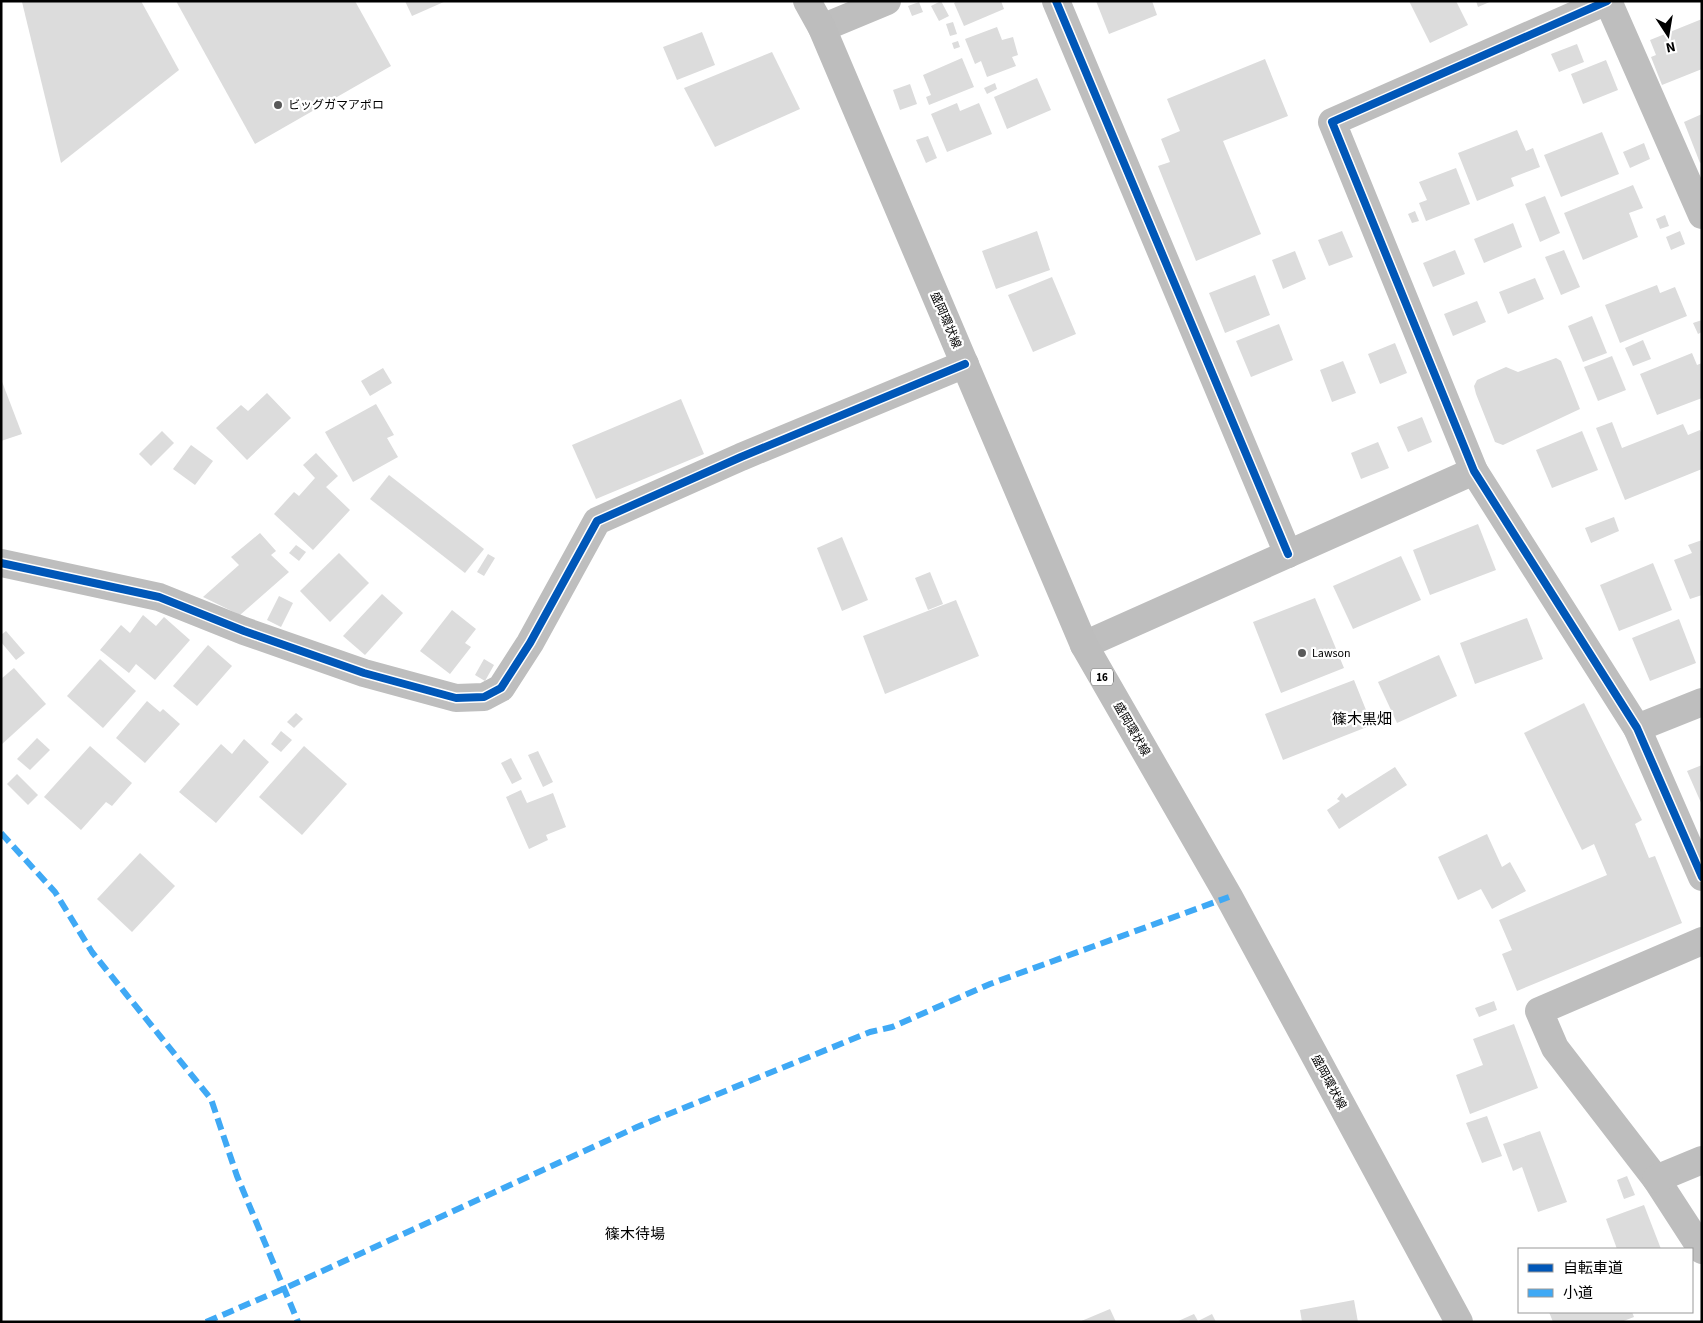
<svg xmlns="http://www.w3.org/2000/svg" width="1703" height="1323" viewBox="0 0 1703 1323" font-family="'Source Sans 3','Noto Sans JP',sans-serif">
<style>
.building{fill:#dcdcdc}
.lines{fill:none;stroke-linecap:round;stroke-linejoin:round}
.minor{stroke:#bebebe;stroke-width:28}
.primary{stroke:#bdbdbd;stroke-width:28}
.quiet{stroke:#3fa9f5;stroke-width:6;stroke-dasharray:12 6;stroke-linecap:butt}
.cycleway-casing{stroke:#fff;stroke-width:11}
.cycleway{stroke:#0057b8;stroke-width:8}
.poi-dot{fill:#595959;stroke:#fff;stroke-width:2}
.labels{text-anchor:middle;stroke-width:4.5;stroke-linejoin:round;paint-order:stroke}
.shield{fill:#fff;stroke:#4c4c4c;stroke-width:1}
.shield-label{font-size:11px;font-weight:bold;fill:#000}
.poi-label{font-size:12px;fill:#000;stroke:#fff;text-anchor:start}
.street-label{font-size:12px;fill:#000;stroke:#fff}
.quarter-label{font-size:15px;fill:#000;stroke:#fff}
</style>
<rect width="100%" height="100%" fill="#fff"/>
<g class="building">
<polygon points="141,1 179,70 61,163 22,2"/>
<polygon points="176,1 355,1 391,66 255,144"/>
<polygon points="405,1 446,1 412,16"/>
<polygon points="941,1 949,16 939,21 931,6"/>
<polygon points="957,1 1001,1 1004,9 964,26 954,3"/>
<polygon points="1096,1 1152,1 1157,15 1109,34"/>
<polygon points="1409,1 1456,1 1468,25 1430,43"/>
<polygon points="1476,1 1492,1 1478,7"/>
<polygon points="919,2 923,12 912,16 908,6"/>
<polygon points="1702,19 1702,69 1662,85 1651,57 1656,55 1650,40"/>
<polygon points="953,22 957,34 950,36 946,24"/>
<polygon points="997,27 1002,40 1013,37 1018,55 1012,57 1016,66 987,77 981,61 975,64 965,39"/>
<polygon points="702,32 715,65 677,80 663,47"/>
<polygon points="958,41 960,47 954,49 952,43"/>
<polygon points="1577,44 1584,62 1559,72 1551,54"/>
<polygon points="772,52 800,109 715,147 684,88"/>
<polygon points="962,58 974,87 929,105 926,97 931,95 923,75"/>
<polygon points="1265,59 1288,116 1223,141 1261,234 1196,261 1158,166 1170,162 1161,139 1180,131 1167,99"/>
<polygon points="1606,60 1618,90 1583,104 1571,74"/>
<polygon points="1037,78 1051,110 1007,129 994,97"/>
<polygon points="995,83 997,89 987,94 984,88"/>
<polygon points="910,84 917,104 900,110 893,90"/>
<polygon points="957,103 960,111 979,103 992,134 947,152 931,114"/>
<polygon points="1702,114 1702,162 1700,163 1684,122"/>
<polygon points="1517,130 1526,151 1533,148 1540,167 1511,178 1514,186 1477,201 1458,153"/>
<polygon points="1602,132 1619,174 1561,197 1544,155"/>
<polygon points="928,136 937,158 926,163 916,140"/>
<polygon points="1644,143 1650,159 1630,168 1623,152"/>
<polygon points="1456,168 1470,204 1426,221 1419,203 1427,200 1419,182"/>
<polygon points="1633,185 1643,208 1629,213 1638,237 1583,260 1564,213"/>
<polygon points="1545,196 1560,233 1540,242 1525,204"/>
<polygon points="1415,211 1419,221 1412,223 1408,214"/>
<polygon points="1665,215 1669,226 1660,229 1656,219"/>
<polygon points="1513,223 1522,247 1484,263 1474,239"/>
<polygon points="1037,231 1050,270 996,289 982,251"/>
<polygon points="1342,231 1353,257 1329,266 1318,240"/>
<polygon points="1680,231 1685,244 1671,250 1666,237"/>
<polygon points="1455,250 1465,274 1433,287 1423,263"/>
<polygon points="1564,250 1580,287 1561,295 1545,257"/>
<polygon points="1295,251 1306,279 1283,289 1272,260"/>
<polygon points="1255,275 1270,315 1225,333 1209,293"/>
<polygon points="1052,277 1076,334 1033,352 1008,295"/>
<polygon points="1535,278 1544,299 1508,314 1499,292"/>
<polygon points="1657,285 1660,293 1675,287 1687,316 1620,343 1605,305"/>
<polygon points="1477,301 1486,322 1453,336 1444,314"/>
<polygon points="1592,316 1607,353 1583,362 1568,326"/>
<polygon points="1702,320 1702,332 1698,334 1693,323"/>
<polygon points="1279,324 1293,360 1251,377 1236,341"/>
<polygon points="1643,340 1651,359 1633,366 1625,348"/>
<polygon points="1395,343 1407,373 1380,384 1368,354"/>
<polygon points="1692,353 1697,365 1702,363 1702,398 1657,415 1640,374"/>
<polygon points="1612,356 1626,390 1598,401 1584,367"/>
<polygon points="1556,358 1561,361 1580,409 1503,445 1495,442 1476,394 1474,386 1477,380 1506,367 1518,372"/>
<polygon points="1343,361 1356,393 1332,402 1320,370"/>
<polygon points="383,368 392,383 370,396 361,381"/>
<polygon points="1,379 22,434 1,441"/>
<polygon points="267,393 291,418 247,460 216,428 241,405 248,411"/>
<polygon points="681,399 704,454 596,499 572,445"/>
<polygon points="376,404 394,435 387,438 398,457 353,482 325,432"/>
<polygon points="1422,417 1432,442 1408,452 1397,427"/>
<polygon points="1612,422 1622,448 1683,424 1688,435 1700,430 1702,435 1702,469 1625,500 1596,428"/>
<polygon points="162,431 174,443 151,466 139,454"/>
<polygon points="1582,431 1598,470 1552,488 1536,450"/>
<polygon points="1378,442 1389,468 1361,479 1351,453"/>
<polygon points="191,445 213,461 195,485 173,469"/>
<polygon points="316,453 338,476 326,487 350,510 313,550 274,514 294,492 299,496 315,478 303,465"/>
<polygon points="389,475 484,549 465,573 370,499"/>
<polygon points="1614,517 1619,531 1591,543 1585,528"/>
<polygon points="1478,524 1496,570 1430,595 1413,550"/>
<polygon points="260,533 276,551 271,555 289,572 240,615 203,597 239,565 231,557"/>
<polygon points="842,537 868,600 842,611 817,548"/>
<polygon points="1702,540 1702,595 1690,599 1674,560 1692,553 1688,545"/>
<polygon points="296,545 306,552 299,561 289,553"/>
<polygon points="339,553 369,583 330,622 300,591"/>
<polygon points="488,554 495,558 484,576 477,572"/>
<polygon points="1401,556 1421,600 1353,629 1333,586"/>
<polygon points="1653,563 1672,610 1619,631 1600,585"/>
<polygon points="930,572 943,604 928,610 915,578"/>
<polygon points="382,594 403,613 365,655 343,636"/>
<polygon points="279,596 293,603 281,627 267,620"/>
<polygon points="1315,598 1344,668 1281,693 1253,622"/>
<polygon points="956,600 979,656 885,694 863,636"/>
<polygon points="452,610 476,629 465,643 471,647 450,674 420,651"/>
<polygon points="143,615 156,626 164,617 190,640 155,680 136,664 129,673 100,650 121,625 130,633"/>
<polygon points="1527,618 1543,659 1475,684 1460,643"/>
<polygon points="1679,619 1696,663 1650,681 1632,638"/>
<polygon points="6,631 25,653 16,660 1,642 1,635"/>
<polygon points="208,645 232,666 197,706 173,686"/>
<polygon points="1439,655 1457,696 1397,723 1378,682"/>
<polygon points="100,659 136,691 103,728 67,696"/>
<polygon points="484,659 494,665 485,681 475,675"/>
<polygon points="14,668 46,704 1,745 1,679"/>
<polygon points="1354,680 1372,725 1283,760 1265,714"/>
<polygon points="147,701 160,712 163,709 180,724 145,763 116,738"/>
<polygon points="1584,703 1642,820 1635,824 1649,858 1655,856 1682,923 1517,991 1502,954 1512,950 1499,920 1607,875 1594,844 1582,850 1524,733"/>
<polygon points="296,713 303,719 294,728 287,722"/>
<polygon points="281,731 292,740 281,752 271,744"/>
<polygon points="37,738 50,750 30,770 17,759"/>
<polygon points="244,739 269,762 216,823 179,792 221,744 232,754"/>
<polygon points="90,746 132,783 112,806 106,802 81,830 44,797"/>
<polygon points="304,746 347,784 302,835 259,797"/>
<polygon points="538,751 553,782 543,787 528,755"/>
<polygon points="511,758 522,779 512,784 501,763"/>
<polygon points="1702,765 1702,805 1687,771"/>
<polygon points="1395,767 1407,785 1339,829 1327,810 1340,801 1337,799 1342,793 1346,798"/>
<polygon points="17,774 38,795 28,805 7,784"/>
<polygon points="521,790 527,803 553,793 566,827 546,835 548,840 529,849 506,797"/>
<polygon points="1487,834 1502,867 1510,862 1526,891 1492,909 1481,889 1458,900 1438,857"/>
<polygon points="140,853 175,886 132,932 97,899"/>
<polygon points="1494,1001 1497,1010 1479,1017 1475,1008"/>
<polygon points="1514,1024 1538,1088 1470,1114 1456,1075 1483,1065 1473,1039"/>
<polygon points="1487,1116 1502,1156 1482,1163 1466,1123"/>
<polygon points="1540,1131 1567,1202 1538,1212 1522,1167 1513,1171 1503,1144"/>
<polygon points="1627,1176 1635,1195 1624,1199 1617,1180"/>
<polygon points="1644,1205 1661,1249 1617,1249 1606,1219"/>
<polygon points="1354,1300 1358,1322 1302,1322 1300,1310"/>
<polygon points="1110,1309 1116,1322 1079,1322"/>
<polygon points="1549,1312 1632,1312 1634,1317 1621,1322 1553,1322"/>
<polygon points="1194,1314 1198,1321 1212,1314 1216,1322 1176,1322"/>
</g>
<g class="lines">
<g class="minor">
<polyline points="1056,1 1288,554"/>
<polyline points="1607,1 1332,122 1474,471 1637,728 1702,877"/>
<polyline points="1608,1 1702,215"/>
<polyline points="822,28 887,1"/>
<polyline points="1,563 159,597 244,631 364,673 456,698 484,697 501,688 530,643 597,521 741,457 965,364"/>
<polyline points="1084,645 1474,471"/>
<polyline points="1637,728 1702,702"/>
<polyline points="1702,941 1539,1011 1555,1048 1656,1179 1702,1250"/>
<polyline points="1656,1179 1702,1160"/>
</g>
<polyline class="primary" points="807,1 822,28 1084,645 1229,897 1459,1322"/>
<g class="quiet">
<polyline points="1,833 55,892 92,952 211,1099 237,1176 298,1322"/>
<polyline points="206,1322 283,1289 637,1127 870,1032 892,1027 990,984 1229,897"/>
</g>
<defs>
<g id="cycleway">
<polyline points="1056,1 1288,554"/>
<polyline points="1607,1 1332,122 1474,471 1637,728 1702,877"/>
<polyline points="1,563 159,597 244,631 364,673 456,698 484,697 501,688 530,643 597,521 741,457 965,364"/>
</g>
</defs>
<use href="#cycleway" class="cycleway-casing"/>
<use href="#cycleway" class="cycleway"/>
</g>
<g class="poi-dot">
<circle cx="278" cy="105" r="5"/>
<circle cx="1302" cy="653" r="5"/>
</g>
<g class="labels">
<rect class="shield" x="1091" y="668.5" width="22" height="17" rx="4"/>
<g class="shield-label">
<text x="1102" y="681">16</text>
</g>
<g class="poi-label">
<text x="288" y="109">ビッグガマアポロ</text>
<text x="1312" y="657">Lawson</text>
</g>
<g class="street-label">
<text transform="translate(946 320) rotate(67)" y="4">盛岡環状線</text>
<text transform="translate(1132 729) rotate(60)" y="4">盛岡環状線</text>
<text transform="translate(1329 1082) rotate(62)" y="4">盛岡環状線</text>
</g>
<g class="quarter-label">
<text x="1362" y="724">篠木黒畑</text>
<text x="635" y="1239">篠木待場</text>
</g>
</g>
<rect width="1703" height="1323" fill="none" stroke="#000000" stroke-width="5"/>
<rect x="1518" y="1248" width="175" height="65" fill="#ffffff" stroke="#999999"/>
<rect x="1528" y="1264" width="25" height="8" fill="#0057b8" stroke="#999999"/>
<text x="1563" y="1273" font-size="15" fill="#000000">自転車道</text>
<rect x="1528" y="1289" width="25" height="8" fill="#3fa9f5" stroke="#999999"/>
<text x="1563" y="1298" font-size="15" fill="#000000">小道</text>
<g transform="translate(1668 35) rotate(168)" stroke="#ffffff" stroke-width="4" paint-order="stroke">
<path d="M0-4L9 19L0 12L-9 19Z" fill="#000000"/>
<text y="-8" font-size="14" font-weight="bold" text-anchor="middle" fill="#000000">N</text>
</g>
</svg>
